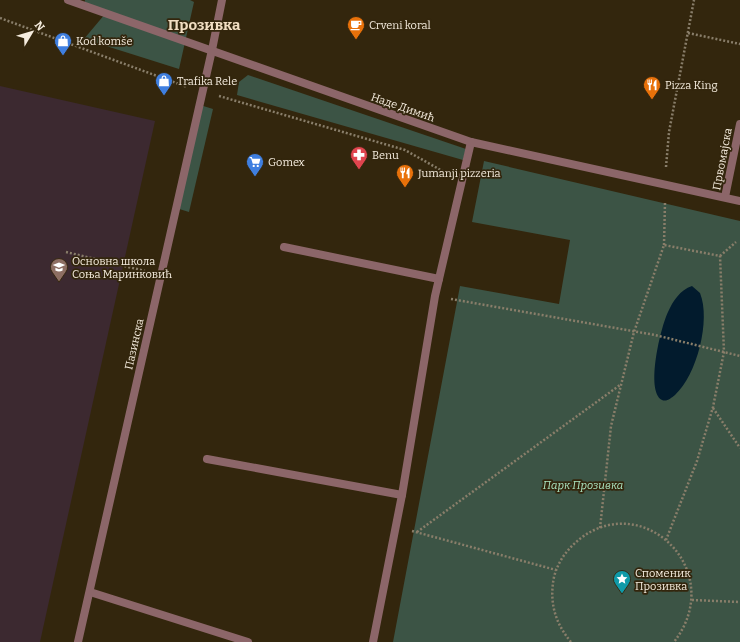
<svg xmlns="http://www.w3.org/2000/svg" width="740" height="642" viewBox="0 0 740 642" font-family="Bitter,serif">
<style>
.education{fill:#3c2930}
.green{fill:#3c5445}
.water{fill:#021b2d}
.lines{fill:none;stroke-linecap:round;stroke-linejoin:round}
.path{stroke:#897e6a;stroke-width:2.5;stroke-dasharray:2 2;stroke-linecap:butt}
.service{stroke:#8c6669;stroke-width:8}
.pedestrian{stroke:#8c6669;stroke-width:8}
.minor{stroke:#8c6669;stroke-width:8}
.tertiary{stroke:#8c6669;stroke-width:8}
.labels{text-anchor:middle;stroke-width:3.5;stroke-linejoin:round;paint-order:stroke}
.poi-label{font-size:11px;fill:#f5ecde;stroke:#33260d;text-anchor:start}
.street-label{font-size:11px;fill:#f5ecde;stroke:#33260d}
.park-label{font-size:11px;font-style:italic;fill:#ace6c3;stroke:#33260d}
.district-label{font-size:15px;font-weight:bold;fill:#f1dec2;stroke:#33260d}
</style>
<rect width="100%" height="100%" fill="#33260d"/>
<polygon class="education" points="0,86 155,121 40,642 0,642"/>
<g class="green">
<polygon points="85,0 190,0 194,2 179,69 84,39 105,14 84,6"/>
<polygon points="248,75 466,149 463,160 237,95 239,82"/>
<polygon points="200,105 213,109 189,212 176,208"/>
<polygon points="484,161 740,221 740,642 393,642 460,286 559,304 570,240 472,222"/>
</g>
<path class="water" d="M692,286L700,293C711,320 697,375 675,395C671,398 667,402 662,400C645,391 661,326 668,312C673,301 680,290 692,286Z"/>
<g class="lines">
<g class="path">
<polyline points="0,18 187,87"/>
<polyline points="688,33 740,44"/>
<polyline points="219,96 405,150 446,173"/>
<polyline points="666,167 669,132 694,0"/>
<polyline points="664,245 665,202"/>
<polyline points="66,252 145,271"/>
<polyline points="720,256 736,242"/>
<polyline points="451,299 655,335 740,356"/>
<polyline points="713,408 740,448"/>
<polyline points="600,528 611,426 634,332 664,245 720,256 724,352 713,407 697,461 666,540"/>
<polyline points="412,531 556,570"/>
<polyline points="417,532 620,385"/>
<polyline points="692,600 740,602"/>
<path d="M571,642C555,623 549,602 554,577C558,561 568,548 581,538C645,490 728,572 674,642"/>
</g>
<g class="service">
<polyline points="284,247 439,279"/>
<polyline points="207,459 402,495"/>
<polyline points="90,592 248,642"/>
<polyline points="373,642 402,495 435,296 471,142"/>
</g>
<polyline class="pedestrian" points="725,197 740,124"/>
<polyline class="minor" points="78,642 212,50 222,0"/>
<polyline class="tertiary" points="68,0 471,142 740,201"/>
</g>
<defs>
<symbol id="cafe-pin" viewBox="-11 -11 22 30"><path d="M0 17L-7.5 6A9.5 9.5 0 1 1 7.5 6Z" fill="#e8710a" stroke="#33260d"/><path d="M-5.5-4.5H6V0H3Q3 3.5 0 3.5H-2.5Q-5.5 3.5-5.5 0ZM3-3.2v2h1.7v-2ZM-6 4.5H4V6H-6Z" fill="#fff"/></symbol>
<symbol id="shop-pin" viewBox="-11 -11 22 30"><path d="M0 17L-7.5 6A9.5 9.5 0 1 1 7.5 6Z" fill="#3f7fe0" stroke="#33260d"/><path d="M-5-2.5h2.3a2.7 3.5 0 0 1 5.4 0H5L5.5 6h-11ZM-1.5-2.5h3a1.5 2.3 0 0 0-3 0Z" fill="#fff"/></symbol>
<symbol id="restaurant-pin" viewBox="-11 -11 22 30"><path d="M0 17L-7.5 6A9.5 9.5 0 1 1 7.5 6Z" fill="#e8710a" stroke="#33260d"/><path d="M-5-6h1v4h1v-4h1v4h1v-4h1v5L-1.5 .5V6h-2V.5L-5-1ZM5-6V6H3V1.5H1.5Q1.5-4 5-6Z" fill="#fff"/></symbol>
<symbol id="pharmacy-pin" viewBox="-11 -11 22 30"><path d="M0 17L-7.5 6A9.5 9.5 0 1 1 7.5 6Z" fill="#e0444e" stroke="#33260d"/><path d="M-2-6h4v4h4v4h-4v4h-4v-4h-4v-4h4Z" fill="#fff"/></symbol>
<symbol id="supermarket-pin" viewBox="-11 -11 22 30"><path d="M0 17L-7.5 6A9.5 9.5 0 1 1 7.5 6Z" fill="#3f7fe0" stroke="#33260d"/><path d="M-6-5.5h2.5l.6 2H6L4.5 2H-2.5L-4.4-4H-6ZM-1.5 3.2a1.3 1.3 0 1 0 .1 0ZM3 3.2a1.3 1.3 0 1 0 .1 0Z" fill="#fff"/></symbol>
<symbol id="school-pin" viewBox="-11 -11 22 30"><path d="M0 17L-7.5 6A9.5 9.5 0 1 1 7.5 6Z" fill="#8d6e63" stroke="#33260d"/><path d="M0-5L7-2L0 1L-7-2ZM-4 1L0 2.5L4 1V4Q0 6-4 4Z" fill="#fff"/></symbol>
<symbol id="sight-pin" viewBox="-11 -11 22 30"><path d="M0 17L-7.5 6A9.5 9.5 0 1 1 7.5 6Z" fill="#0f9aa8" stroke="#33260d"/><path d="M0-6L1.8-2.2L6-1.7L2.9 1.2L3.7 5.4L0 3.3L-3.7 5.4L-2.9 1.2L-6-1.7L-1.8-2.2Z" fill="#fff"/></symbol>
</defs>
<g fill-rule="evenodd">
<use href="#cafe-pin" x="346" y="15" width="20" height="27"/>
<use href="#shop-pin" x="53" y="31" width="20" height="27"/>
<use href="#shop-pin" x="154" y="71" width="20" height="27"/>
<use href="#restaurant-pin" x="642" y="75" width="20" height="27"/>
<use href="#pharmacy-pin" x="349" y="145" width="20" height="27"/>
<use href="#supermarket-pin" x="245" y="152" width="20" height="27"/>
<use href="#restaurant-pin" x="395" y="163" width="20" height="27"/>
<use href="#school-pin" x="49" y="257" width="20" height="27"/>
<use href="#sight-pin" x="612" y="569" width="20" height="27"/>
</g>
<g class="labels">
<g class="poi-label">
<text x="369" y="29">Crveni koral</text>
<text x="76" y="45">Kod komše</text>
<text x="177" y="85">Trafika Rele</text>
<text x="665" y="89">Pizza King</text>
<text x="372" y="159">Benu</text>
<text x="268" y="166">Gomex</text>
<text x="418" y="177">Jumanji pizzeria</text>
<text x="72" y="265">Основна школа<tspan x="72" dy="13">Соња Маринковић</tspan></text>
<text x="635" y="577">Споменик<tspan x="635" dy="13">Прозивка</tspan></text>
</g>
<g class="street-label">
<text transform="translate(403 107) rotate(19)" y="4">Наде Димић</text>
<text transform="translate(722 159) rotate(-79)" y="4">Првомајска</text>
<text transform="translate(134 344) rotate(-77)" y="4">Пазинска</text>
</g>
<g class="park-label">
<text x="583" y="489">Парк Прозивка</text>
</g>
<g class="district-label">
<text x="204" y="30">Прозивка</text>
</g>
</g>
<g transform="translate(32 32) rotate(52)" stroke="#33260d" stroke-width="3" paint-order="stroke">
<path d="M0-3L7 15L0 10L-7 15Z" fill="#f5ecde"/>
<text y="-6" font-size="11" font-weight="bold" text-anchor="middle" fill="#f5ecde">N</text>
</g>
</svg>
